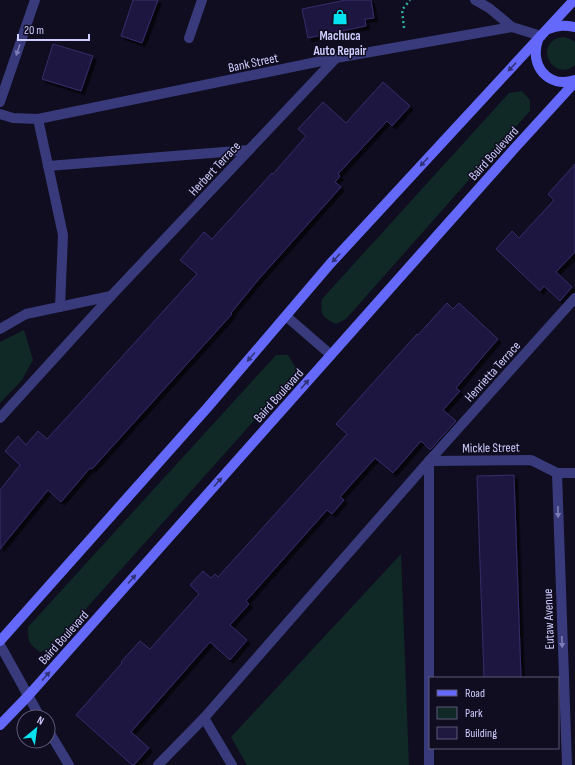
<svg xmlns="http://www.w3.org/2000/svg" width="575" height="765" viewBox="0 0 575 765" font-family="'Sofia Sans Condensed',sans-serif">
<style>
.green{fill:#102826}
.building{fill:#1f193f;stroke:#352c6a;filter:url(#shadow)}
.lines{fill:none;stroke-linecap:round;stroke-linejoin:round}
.path{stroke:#30ada0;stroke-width:2.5;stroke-dasharray:2 3;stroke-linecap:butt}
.lane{stroke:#393a7c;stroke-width:10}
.street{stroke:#393a7c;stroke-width:10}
.secondary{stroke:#6569fb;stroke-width:10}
.oneway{fill:#7c7cb6}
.oneway2{fill:#313277}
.labels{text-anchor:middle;stroke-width:3;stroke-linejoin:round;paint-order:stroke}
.poi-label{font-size:13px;font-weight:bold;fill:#cfccfe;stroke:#0f0d1f}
.street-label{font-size:13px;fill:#cfccfe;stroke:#0f0d1f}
</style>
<defs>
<filter id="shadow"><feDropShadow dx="3.5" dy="3.5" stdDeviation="0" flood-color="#0009"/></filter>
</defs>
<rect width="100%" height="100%" fill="#0f0d1f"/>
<g class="green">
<path d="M564,37L570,39L575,42V65C552,84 531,40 564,37Z"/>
<path d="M522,91L530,100V111L346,319L336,324C322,318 320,314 322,299L509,93Z"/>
<polygon points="24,330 33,360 22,380 0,403 0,342"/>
<path d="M276,355H288L296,368L293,377L50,649L40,652C28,644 28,640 28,627Z"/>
<polygon points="401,554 409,765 247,765 231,737"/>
</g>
<g class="building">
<polygon points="133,0 158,0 142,43 121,36"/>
<polygon points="346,0 371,0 374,18 365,19 366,26 308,38 302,9"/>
<polygon points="53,44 93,56 81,91 42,79"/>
<polygon points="383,82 410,106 392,126 387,121 338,174 340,176 335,182 341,187 258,280 231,313 232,314 92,469 90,468 61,502 48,490 0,549 0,490 20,465 5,451 18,436 26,445 38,431 47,439 81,402 197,274 180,260 204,232 212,239 272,173 273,174 306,136 298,129 323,102 346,123"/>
<polygon points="575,164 575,252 556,272 572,287 560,301 544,286 540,291 496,249 512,231 519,238 554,200 548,194"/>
<polygon points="447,303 453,309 459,303 498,339 456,388 460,391 443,410 456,421 430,450 421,441 393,473 375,458 340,497 344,500 332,514 327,510 246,601 249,604 230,625 247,640 230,660 210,642 131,732 149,748 134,765 132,765 76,715 122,663 121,662 140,641 150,649 199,594 190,585 203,571 211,578 215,574 218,577 315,470 347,434 336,424 417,334 418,335"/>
<polygon points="514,475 521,678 484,678 477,476"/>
</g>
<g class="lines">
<polyline class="path" points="404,28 402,10 410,0"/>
<g class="lane">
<polyline points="189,38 202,0"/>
<polyline points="38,119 63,235 60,307"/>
<polyline points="48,166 249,150"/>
<polyline points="0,329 26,314 111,296"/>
<polyline points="429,461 531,460 557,473"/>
<polyline points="204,718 232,765"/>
<polyline points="158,765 204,718 429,461 575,298"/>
<polyline points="429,765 429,461"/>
</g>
<g class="street">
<polyline points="475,0 489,8 512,27 541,36"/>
<polyline points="0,102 35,0"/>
<polyline points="0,114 13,118 38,119 336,58 512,27"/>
<polyline points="286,316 331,355"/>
<polyline points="0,418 111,296 336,58"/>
<polyline points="0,645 40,717"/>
<polyline points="48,730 69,765"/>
<polyline points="567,765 557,473 575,473"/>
</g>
<g class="secondary">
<path d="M548,29C558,25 565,25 575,27"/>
<path d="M538,40C529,65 548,89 575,80"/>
<polyline points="0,641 208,407 330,264 574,0"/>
<polyline points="0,725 28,696 513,150 575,82"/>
</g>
</g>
<defs><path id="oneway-solid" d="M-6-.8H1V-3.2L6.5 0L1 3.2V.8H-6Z"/></defs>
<g class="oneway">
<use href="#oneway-solid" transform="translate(18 50) rotate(109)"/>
<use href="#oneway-solid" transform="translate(558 512) rotate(89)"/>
<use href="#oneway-solid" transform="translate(562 642) rotate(88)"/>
</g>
<g class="oneway2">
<use href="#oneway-solid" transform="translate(512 67) rotate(133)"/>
<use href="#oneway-solid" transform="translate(424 162) rotate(133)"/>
<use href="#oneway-solid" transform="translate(336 258) rotate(133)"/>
<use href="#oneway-solid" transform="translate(251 357) rotate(131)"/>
<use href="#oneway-solid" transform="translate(305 384) rotate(-48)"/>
<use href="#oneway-solid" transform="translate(218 482) rotate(-48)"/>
<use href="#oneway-solid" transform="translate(132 579) rotate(-48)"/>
<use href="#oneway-solid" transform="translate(46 676) rotate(-48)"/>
</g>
<defs>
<symbol id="shop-bare" viewBox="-9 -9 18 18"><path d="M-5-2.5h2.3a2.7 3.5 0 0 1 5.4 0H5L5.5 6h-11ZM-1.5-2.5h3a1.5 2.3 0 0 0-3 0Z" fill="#06e3ef" stroke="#0f0d1f" stroke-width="2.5" paint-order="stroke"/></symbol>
</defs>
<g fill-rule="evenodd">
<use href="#shop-bare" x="329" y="6" width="22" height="22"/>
</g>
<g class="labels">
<g class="poi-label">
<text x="340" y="40">Machuca<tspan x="340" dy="15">Auto Repair</tspan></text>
</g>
<g class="street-label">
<text transform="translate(253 62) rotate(-12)" y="5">Bank Street</text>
<text transform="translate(493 153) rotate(-48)" y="5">Baird Boulevard</text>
<text transform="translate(214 168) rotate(-47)" y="5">Herbert Terrace</text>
<text transform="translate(492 371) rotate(-48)" y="5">Henrietta Terrace</text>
<text transform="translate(278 395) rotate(-48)" y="5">Baird Boulevard</text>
<text transform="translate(491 447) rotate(-1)" y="5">Mickle Street</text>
<text transform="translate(548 619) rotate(-92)" y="5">Eutaw Avenue</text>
<text transform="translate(63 637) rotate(-48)" y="5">Baird Boulevard</text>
</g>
</g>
<rect x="429" y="677" width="130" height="72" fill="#0f0d1f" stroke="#5c5978"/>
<rect x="437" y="690" width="20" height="6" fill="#6569fb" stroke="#5c5978"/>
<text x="465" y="697" font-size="12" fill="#cfccfe">Road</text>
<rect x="437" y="707" width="20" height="12" fill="#102826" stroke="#5c5978"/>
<text x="465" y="717" font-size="12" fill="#cfccfe">Park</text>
<rect x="437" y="727" width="20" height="12" fill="#1f193f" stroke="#5c5978"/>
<text x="465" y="737" font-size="12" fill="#cfccfe">Building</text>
<g transform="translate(36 729) rotate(29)"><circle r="19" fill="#0f0d1f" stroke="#5c5978"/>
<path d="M0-3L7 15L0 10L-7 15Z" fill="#06e3ef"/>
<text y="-6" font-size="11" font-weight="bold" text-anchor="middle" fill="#cfccfe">N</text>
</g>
<path d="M18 34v6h71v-6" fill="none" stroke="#cfccfe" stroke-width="2"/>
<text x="24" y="34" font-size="12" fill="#cfccfe" stroke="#0f0d1f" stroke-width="3" paint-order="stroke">20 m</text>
</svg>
